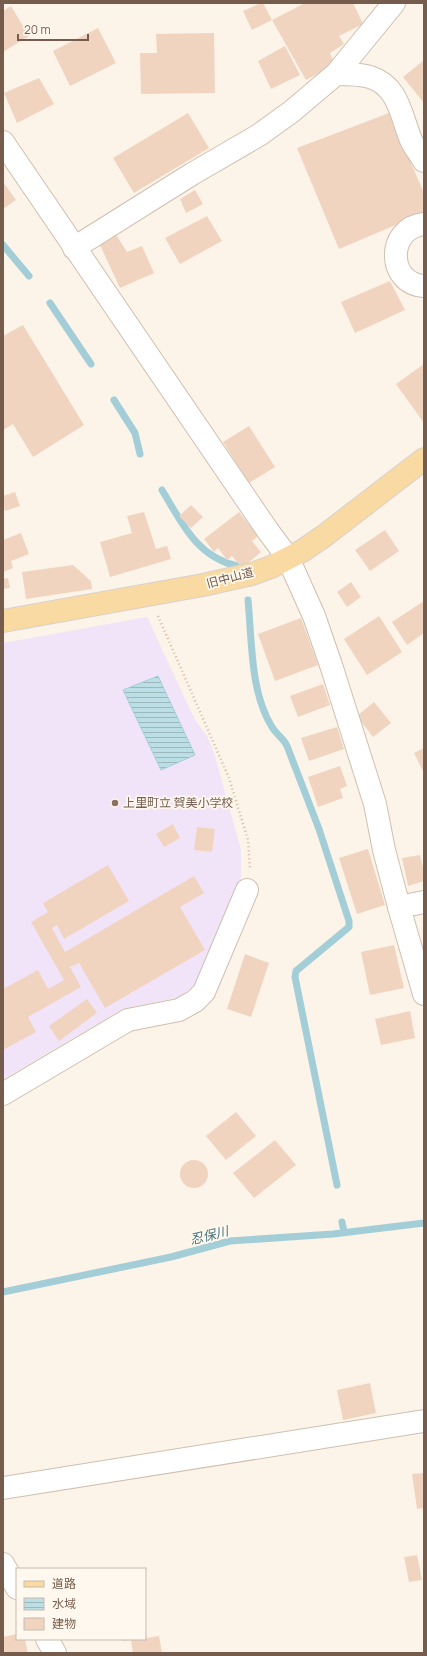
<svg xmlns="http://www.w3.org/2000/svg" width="427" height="1656" viewBox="0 0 427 1656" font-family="Manrope,'Noto Sans JP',sans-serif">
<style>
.education{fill:#f1e4f9}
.water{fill:url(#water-rules);stroke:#a3ced7}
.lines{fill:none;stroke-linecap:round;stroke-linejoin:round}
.stream{stroke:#a3ced7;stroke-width:7}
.building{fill:#f1d4c0}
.minor-casing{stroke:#d0bfb0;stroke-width:24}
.major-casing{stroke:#d9d1cd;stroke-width:24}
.path{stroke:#d6b7a3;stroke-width:2.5;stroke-dasharray:1 3;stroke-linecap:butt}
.minor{stroke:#fff;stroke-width:22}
.major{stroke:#f9daa2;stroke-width:22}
.education-dot{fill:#8d6e63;stroke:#fff8ee;stroke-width:1.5}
.labels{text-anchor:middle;stroke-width:3.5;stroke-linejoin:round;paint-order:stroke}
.street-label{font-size:12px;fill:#765c4c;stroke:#fff8ee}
.education-label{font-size:12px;fill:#785e54;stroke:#fff8ee;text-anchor:start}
.water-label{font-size:13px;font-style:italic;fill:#437682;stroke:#fff8ee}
</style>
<defs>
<pattern id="water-rules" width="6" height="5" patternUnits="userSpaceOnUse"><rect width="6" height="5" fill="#bcdfe6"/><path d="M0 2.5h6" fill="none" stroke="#9db8bd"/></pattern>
</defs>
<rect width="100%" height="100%" fill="#fcf4e8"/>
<polygon class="education" points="147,617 195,720 207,736 215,756 241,850 241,879 211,958 198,982 179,997 121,1010 3,1079 3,643"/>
<polygon class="water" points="158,676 195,755 161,770 123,690"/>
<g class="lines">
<g class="stream">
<polyline points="3,245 29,276"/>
<polyline points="50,303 91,364"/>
<polyline points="114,400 135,433 140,454"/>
<path d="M162,490C182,523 196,556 237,566"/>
<path d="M248,600C252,640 250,692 272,727C276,734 284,739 287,746L319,829L349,921V927L296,971L295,977L337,1185"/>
<polyline points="342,1222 344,1232"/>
<polyline points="3,1292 171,1257 230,1241 333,1234 424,1223"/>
</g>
</g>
<g class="building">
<polygon points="261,3 263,3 272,20 252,30 243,11"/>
<polygon points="305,3 353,3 363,24 339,36 344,44 330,53 335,65 306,80 272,20"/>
<polygon points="11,6 29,36 3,52 3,11"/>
<polygon points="98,28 116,63 70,86 53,51"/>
<polygon points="214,33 215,93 141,94 140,53 157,53 156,34"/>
<polygon points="285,46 300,75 271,89 258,61"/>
<polygon points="424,60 424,103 403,77"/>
<polygon points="39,78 54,104 17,123 4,93"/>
<polygon points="188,113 209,148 134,193 113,158"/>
<polygon points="389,113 424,193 424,213 339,249 297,148"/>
<polygon points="3,182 16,200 3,209"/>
<polygon points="195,190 203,204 186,213 180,199"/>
<polygon points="207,216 222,241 180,264 165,238"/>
<polygon points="115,233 127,252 142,246 154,273 120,288 99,243"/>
<polygon points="390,281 405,310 355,333 341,302"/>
<polygon points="23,325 84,425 33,457 13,424 3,430 3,336"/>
<polygon points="424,364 424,423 396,384"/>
<polygon points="249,426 275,467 249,483 223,442"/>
<polygon points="15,492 20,506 5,511 3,504 3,496"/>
<polygon points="191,505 203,517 191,528 179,516"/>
<polygon points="144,512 156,549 167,546 171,559 110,577 100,542 132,533 127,516"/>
<polygon points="239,512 258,536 252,541 261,552 242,568 232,556 227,560 218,548 214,552 204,539"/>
<polygon points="385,530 399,551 370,571 355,550"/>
<polygon points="21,533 29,554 11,561 13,568 3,572 3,540"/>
<polygon points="73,565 91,581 92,589 26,599 22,572"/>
<polygon points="8,578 10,588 3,589 3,579"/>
<polygon points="351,582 361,597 347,607 337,592"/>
<polygon points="424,601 424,633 407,645 392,622"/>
<polygon points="379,616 402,652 367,675 344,639"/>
<polygon points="301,618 318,665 275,681 258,634"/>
<polygon points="323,684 330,705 298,717 290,696"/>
<polygon points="374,702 391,723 373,737 357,716"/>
<polygon points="337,727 344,749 309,761 301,738"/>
<polygon points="424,748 424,773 414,753"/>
<polygon points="340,766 347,786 340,789 343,798 318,807 308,777"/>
<polygon points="173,824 180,838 164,847 156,834"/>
<polygon points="197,827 215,829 212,852 194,850"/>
<polygon points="368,849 385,905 357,914 339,858"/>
<polygon points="420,855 424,872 424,881 408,886 402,858"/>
<polygon points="108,865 129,901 64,939 57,925 52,928 65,952 194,876 204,893 180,907 205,950 105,1008 79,963 70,967 81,987 28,1017 36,1032 3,1050 3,989 38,970 48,989 64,980 31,922 48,912 43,903"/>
<polygon points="394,945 404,988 370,995 361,952"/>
<polygon points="245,954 269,963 251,1017 227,1009"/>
<polygon points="87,999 97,1013 59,1041 49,1026"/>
<polygon points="410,1011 415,1038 381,1045 375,1019"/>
<polygon points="236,1112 256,1136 226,1160 206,1136"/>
<polygon points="275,1140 296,1165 254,1198 233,1173"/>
<circle cx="194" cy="1174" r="14"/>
<polygon points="370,1383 376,1413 343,1420 337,1390"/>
<polygon points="424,1473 424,1508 417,1509 412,1474"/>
<polygon points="417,1555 422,1580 409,1582 404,1557"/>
<polygon points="145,1633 147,1638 159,1636 162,1653 133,1653 131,1640 123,1641 123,1639 145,1639"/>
<polygon points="17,1634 17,1639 25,1639 28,1653 3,1653 3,1637"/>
</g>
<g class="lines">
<defs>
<g id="minor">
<path d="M336,74C347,74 360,74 370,77C399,86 401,116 411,140C414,147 420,154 424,161"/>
<polyline points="3,142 268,531 288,558 314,616 332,668 375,804 384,850 399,907 424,994"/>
<path d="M424,224C386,228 387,284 424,286"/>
<polyline points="74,248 192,174 259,135 291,112 336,74 394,3"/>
<polyline points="399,907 424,902"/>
<polyline points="3,1094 128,1020 179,1010 195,1001 204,992 247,890"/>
<polyline points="3,1488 424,1421"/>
<polyline points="3,1564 17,1588"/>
<polyline points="47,1639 55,1653"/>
</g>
<polyline id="major" points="3,621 203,585 252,574 271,567 302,551 324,536 424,459"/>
</defs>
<use href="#minor" class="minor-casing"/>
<use href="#major" class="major-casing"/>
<polyline class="path" points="158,616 229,778 248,840 250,869"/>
<use href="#minor" class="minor"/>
<use href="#major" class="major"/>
</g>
<circle class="education-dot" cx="115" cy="803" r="4"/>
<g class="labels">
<g class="street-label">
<text transform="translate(230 578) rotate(-15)" y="4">旧中山道</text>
</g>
<g class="education-label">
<text x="123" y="807">上里町立 賀美小学校</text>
</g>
<g class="water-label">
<text transform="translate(209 1235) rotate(-14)" y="5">忍保川</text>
</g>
</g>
<rect width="427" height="1656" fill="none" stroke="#765c4c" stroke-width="8"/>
<rect x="16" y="1568" width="130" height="72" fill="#fff8ee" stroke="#c8baad"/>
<rect x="24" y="1581" width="20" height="6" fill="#f9daa2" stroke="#c8baad"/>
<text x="52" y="1588" font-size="12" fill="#765c4c">道路</text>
<rect x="24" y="1598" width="20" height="12" fill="url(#water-rules)" stroke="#c8baad"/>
<text x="52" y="1608" font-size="12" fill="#765c4c">水域</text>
<rect x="24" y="1618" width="20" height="12" fill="#f1d4c0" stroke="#c8baad"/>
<text x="52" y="1628" font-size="12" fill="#765c4c">建物</text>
<path d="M18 34v6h70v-6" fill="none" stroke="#765c4c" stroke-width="2"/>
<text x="24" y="34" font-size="12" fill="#765c4c" stroke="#fff8ee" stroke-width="3" paint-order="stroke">20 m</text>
</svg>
